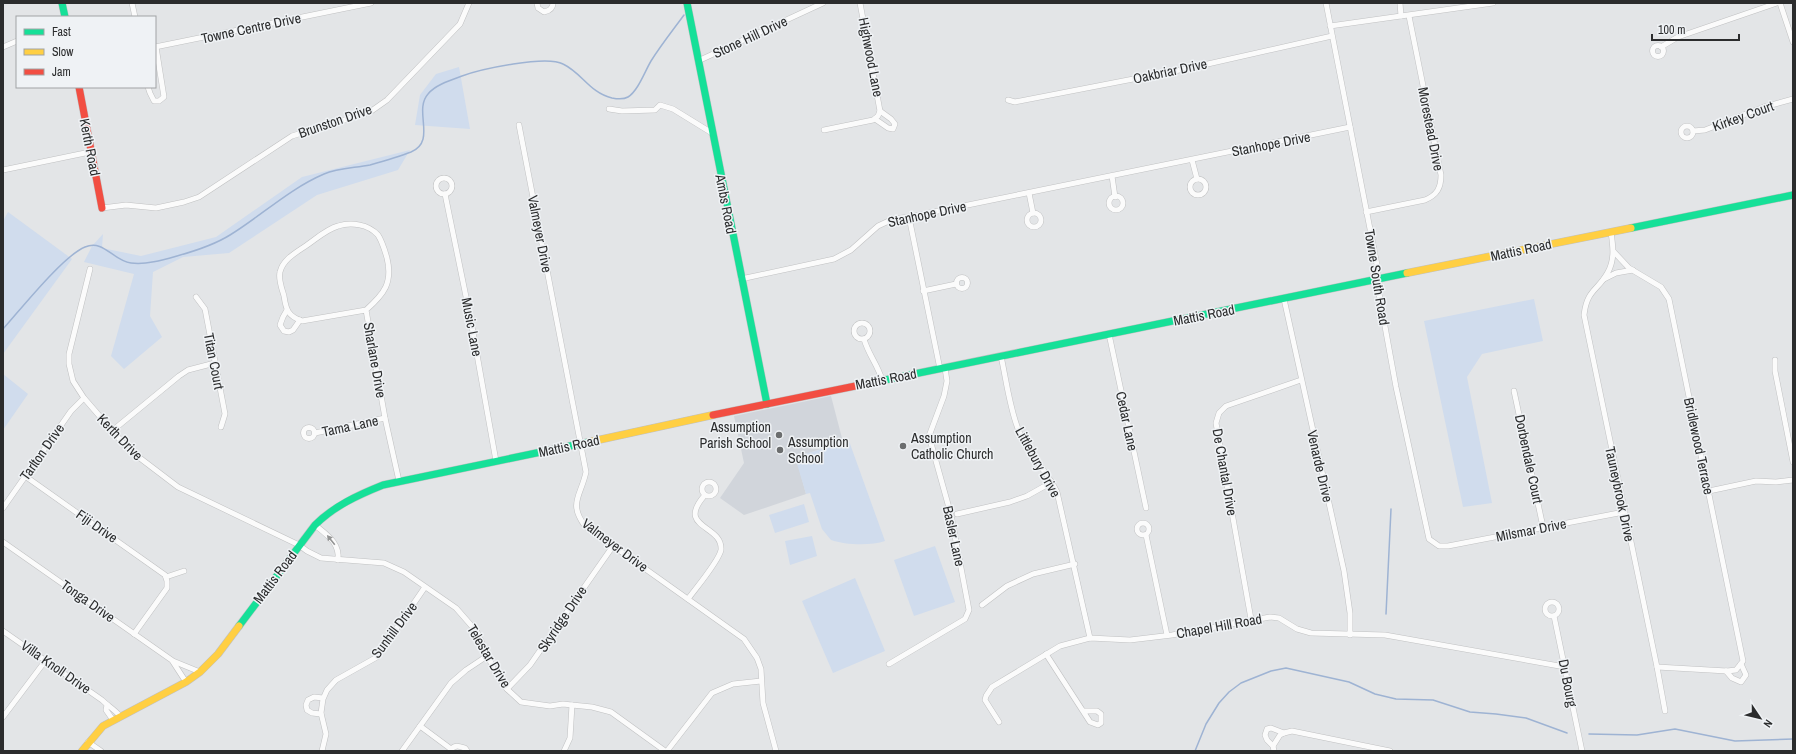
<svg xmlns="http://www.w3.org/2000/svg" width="1796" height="754" viewBox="0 0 1796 754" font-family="'Archivo Narrow',sans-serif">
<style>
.built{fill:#d1d5db}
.green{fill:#d0dced}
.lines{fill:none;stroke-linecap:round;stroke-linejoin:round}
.stream{stroke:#9eb3d3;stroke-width:1.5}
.street-casing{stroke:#c0c1c2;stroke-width:6}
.fast-casing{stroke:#c0c1c2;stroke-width:8}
.slow-casing{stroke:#c0c1c2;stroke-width:8}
.jam-casing{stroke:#c0c1c2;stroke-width:8}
.street{stroke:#fbfbfb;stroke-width:5}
.fast{stroke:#16e098;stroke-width:7}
.slow{stroke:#ffcf43;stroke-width:7}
.jam{stroke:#f24e42;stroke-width:7}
.oneway{fill:#939494}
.poi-dot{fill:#6b6d6e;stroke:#eff2f5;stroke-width:1.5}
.labels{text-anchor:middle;stroke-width:3;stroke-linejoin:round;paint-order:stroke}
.street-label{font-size:14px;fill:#2b2c2d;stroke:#eff2f5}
.poi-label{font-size:14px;fill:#2b2c2d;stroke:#eff2f5;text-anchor:start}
</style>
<rect width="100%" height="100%" fill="#e3e5e7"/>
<polygon class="built" points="831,396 843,442 796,457 806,494 744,515 720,498 744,463 734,416"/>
<g class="green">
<polygon points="459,67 470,129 415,125 420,95 436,74"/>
<polygon points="410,150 398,170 317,195 229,253 183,257 153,272 150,316 162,337 124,369 111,356 134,274 84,262 92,246 103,234 102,248 141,256 216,237 302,177"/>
<polygon points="8,212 72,259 3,354 3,221"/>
<polygon points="1534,299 1543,341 1482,354 1467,377 1492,503 1463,507 1424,321"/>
<polygon points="3,374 28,394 3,430"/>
<path d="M849,441L885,541C871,546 845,545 831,540L822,529L810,493L806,494L795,457Z"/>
<polygon points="804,504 809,522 775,533 769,515"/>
<polygon points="812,536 817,556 790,565 785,541"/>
<polygon points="935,546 955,602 914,616 894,560"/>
<polygon points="855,578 885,651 833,673 802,601"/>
</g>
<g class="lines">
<g class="stream">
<path d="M3,329C21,309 63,256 85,247C104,239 113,261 131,263C146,265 163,260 177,256C195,251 214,245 230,235C261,216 289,189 324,174C338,168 355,168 370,165C384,161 398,157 411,152C437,141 413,111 428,94C435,85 451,80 462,76C481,69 546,55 563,64C582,73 590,93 612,98C617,99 623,100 628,97C638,91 645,71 651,61C661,45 673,30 684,15"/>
<polyline points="1386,614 1391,509"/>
<polyline points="1589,734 1637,735 1675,729 1735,741 1793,739"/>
<polyline points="1195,751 1206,724 1219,703 1229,692 1241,683 1271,671 1286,668 1349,682 1375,694 1396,699 1433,700 1470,712 1496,714 1526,718 1567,733"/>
</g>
<defs>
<g id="street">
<polyline points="132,3 135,17"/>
<path d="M537,3L538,8L544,12C549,11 553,9 553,3"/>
<polyline points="1326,3 1378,270 1378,288 1396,387 1429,539 1439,546 1448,546 1624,512"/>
<polyline points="1400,3 1401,16"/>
<polyline points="1780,3 1793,42"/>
<polyline points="1330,26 1493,3"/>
<circle cx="1658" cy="51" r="5.5"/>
<polyline points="3,47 17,41"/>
<polyline points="155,47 371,3"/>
<polyline points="1661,47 1678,37 1777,3"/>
<polyline points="698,61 823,3"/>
<polyline points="148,87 150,93 154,101 159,101 164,97 156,47"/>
<polyline points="1008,100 1015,102 1190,68 1332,36"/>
<polyline points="609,109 622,111 655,110 660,105 673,109 712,133"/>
<polyline points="875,119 888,128 893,129 895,124 891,119 880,111"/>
<path d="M519,125L586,472C581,496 568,503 585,526L744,639L757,658L761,669L763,703L776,751"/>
<circle cx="1687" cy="132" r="6"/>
<polyline points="824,130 873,120 878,116 880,111 860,3"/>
<polyline points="1693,131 1705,130 1764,107 1793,99"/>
<polyline points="1192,160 1197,179"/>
<polyline points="3,170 90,152"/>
<polyline points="1112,176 1115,197"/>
<circle cx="444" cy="186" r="8"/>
<circle cx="1198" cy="187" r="8"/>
<polyline points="1029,193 1033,213"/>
<polyline points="445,194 471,321 496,461"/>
<circle cx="1116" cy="203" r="7"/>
<polyline points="102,208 126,205 156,208 184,202 199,197 292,136 361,115 370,112 387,100 460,24 469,3"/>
<path d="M1366,212L1425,200C1437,195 1441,188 1441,175L1409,16"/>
<circle cx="1034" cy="220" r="7"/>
<polyline points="909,217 940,369"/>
<path d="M1611,232C1613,246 1615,259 1608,272C1598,291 1587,289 1584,315L1657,667L1665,711"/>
<polyline points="1614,252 1629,268 1661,287 1669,299 1743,661 1736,670 1727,671 1657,667"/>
<polyline points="90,269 69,354 69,364 73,381 84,398 128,449 178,487 299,545 307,551 321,558 384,563 404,572 456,608 477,632 496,674 507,689 521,702 550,706 563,704 572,705 592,707 611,712 665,751"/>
<circle cx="962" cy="283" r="5.5"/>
<polyline points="741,279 834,259 851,250 878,226 893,219 909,217 1350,127"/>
<polyline points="1604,279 1616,273 1633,270"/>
<polyline points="923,291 956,284"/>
<polyline points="196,297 205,309 225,414 221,427"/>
<polyline points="1284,299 1344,571 1350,613 1350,635"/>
<polyline points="287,310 283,317 280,325 284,331 289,332 293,330 300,320"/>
<path d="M366,310L302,321C288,316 286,310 284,296C282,289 278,279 280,272C283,259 297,252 307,245C317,238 327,229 338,226C351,222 368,224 378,235C382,241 385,251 387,258C393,283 384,294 366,310L385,418L399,481"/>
<circle cx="862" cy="331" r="8"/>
<polyline points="1109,334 1146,508"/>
<path d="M864,339C868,354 878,365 882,380"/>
<path d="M1001,356C1006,379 1009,404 1017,426C1025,451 1046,469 1057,492L1090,638"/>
<polyline points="1775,360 1775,371 1793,462"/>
<polyline points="1514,391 1543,527"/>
<circle cx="309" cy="433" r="5.5"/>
<polyline points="112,431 179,376 188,370 215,363"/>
<polyline points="315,433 385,418"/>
<polyline points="25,476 165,575 167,581 167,588 134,634"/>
<circle cx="709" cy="489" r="7"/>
<polyline points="1709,491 1756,481 1776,482 1793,480"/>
<polyline points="3,508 71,411 84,398"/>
<polyline points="957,514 1010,502 1027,496 1052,482"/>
<circle cx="1143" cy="529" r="6"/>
<path d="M315,525C327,535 340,543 338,560"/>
<polyline points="1146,535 1167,635"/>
<polyline points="3,542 173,661 200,672"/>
<polyline points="166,577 184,571"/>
<path d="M688,599C696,588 719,561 721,550C723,524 675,529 705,495"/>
<circle cx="1552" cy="609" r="7"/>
<polyline points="982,605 1007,586 1033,574 1075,564"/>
<polyline points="1554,616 1582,751"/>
<polyline points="1251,619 1216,423 1219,413 1226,406 1301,380"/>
<path d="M3,631L102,700C108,706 114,709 120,716"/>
<polyline points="1046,654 1090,722 1098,725 1101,723 1101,714 1097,711 1084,711"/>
<polyline points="173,662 186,682"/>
<polyline points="889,664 965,619 969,610 951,515 929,436 944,396 947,381 945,368"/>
<polyline points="1726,671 1732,678 1741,682 1746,675 1741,664"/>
<polyline points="507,689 530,665 613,546"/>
<polyline points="107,705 106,710 113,720"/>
<polyline points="321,714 312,713 307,710 306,705 308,700 314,697 323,698"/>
<polyline points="3,717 46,660"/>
<polyline points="999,722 985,700 986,696 992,687 1060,646 1090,638 1130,640 1172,635 1270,617 1279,618 1297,629 1311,633 1385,635 1565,667"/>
<polyline points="420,726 451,749"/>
<polyline points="88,742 101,751"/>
<polyline points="1273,746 1267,740 1265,735 1267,729 1271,728 1284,733 1292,731 1390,751"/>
<polyline points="322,751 326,734 321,713 323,699 327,690 336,680 377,657 425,587"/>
<polyline points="402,751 451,683 466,670 487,656"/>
<path d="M450,751C454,744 459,746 465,748L467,751"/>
<polyline points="564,751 570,738 572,705"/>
<polyline points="667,751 712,693 733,684 761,681"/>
<polyline points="1274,751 1273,746 1280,735 1284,733"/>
</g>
<g id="fast">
<polyline points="62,3 65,17"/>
<polyline points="687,3 767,404"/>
<polyline points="1631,228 1793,195"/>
<polyline points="875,382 1407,273"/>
<path d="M239,626L315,525C334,506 358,495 383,485L589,442"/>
</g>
<g id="slow">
<polyline points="1407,273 1631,228"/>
<polyline points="589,442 713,415"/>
<polyline points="82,751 103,726 186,682 200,672 218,654 239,626"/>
</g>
<g id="jam">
<polyline points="79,87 102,208"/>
<polyline points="713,415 875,382"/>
</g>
</defs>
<use href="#street" class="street-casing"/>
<use href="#fast" class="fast-casing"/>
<use href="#slow" class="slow-casing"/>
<use href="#jam" class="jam-casing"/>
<use href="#street" class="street"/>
<use href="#fast" class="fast"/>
<use href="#slow" class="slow"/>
<use href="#jam" class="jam"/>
</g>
<defs><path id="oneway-solid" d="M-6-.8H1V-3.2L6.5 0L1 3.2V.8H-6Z"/></defs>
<use class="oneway" href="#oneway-solid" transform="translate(331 540) rotate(-129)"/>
<g class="poi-dot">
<circle cx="779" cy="435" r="4"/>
<circle cx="903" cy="446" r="4"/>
<circle cx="780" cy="450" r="4"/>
</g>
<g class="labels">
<g class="street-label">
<text transform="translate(251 28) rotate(-12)" y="5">Towne Centre Drive</text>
<text transform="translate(750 37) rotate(-25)" y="5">Stone Hill Drive</text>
<text transform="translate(871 57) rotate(79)" y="5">Highwood Lane</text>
<text transform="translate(1170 71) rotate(-12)" y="5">Oakbriar Drive</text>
<text transform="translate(1743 116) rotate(-20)" y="5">Kirkey Court</text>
<text transform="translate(335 121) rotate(-19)" y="5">Brunston Drive</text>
<text transform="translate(1431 129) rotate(79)" y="5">Morestead Drive</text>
<text transform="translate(1271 144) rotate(-11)" y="5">Stanhope Drive</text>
<text transform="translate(90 147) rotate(79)" y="5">Kerth Road</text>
<text transform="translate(726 204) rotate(79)" y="5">Ambs Road</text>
<text transform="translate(927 214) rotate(-12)" y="5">Stanhope Drive</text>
<text transform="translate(540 234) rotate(79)" y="5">Valmeyer Drive</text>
<text transform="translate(1521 250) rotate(-12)" y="5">Mattis Road</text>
<text transform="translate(1377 277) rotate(81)" y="5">Towne South Road</text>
<text transform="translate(1204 315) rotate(-11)" y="5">Mattis Road</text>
<text transform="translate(472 327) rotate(79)" y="5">Music Lane</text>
<text transform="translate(375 360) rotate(80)" y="5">Sharlane Drive</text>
<text transform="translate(214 361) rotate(79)" y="5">Titan Court</text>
<text transform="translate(886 379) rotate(-11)" y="5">Mattis Road</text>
<text transform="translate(1127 421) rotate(78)" y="5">Cedar Lane</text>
<text transform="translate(350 426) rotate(-12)" y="5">Tama Lane</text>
<text transform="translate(120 437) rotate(46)" y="5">Kerth Drive</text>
<text transform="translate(569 446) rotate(-12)" y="5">Mattis Road</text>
<text transform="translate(1699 446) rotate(78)" y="5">Bridlewood Terrace</text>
<text transform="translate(42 452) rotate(-55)" y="5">Tarlton Drive</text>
<text transform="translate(1529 459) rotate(78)" y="5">Dorbendale Court</text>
<text transform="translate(1038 462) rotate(61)" y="5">Littlebury Drive</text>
<text transform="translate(1320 466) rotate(77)" y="5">Venarde Drive</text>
<text transform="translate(1225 472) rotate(80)" y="5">De Chantal Drive</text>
<text transform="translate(1620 494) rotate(78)" y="5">Tauneybrook Drive</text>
<text transform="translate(97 526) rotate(35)" y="5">Fiji Drive</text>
<text transform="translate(1531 530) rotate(-11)" y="5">Milsmar Drive</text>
<text transform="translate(954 536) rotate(78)" y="5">Basler Lane</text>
<text transform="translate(615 545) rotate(37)" y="5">Valmeyer Drive</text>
<text transform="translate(275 577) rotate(-53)" y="5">Mattis Road</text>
<text transform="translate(88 601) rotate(35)" y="5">Tonga Drive</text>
<text transform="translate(562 619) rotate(-56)" y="5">Skyridge Drive</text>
<text transform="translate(1219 626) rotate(-10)" y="5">Chapel Hill Road</text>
<text transform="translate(394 630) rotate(-53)" y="5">Sunhill Drive</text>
<text transform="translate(489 656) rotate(59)" y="5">Telestar Drive</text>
<text transform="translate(56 667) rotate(35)" y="5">Villa Knoll Drive</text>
<text transform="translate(1568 683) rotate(79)" y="5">Du Bourg</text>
</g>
<g class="poi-label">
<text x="771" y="432" text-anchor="end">Assumption<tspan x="771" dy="16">Parish School</tspan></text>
<text x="911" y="443">Assumption<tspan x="911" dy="16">Catholic Church</tspan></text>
<text x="788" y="447">Assumption<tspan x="788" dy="16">School</tspan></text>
</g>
</g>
<rect width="1796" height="754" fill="none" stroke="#2b2c2d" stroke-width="8"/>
<rect x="16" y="16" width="140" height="72" fill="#eff2f5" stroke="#a1a3a5"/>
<rect x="24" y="29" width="20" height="6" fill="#16e098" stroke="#a1a3a5"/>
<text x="52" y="36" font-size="12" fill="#2b2c2d">Fast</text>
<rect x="24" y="49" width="20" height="6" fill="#ffcf43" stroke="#a1a3a5"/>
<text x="52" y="56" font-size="12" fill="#2b2c2d">Slow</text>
<rect x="24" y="69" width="20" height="6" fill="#f24e42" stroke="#a1a3a5"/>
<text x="52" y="76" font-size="12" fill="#2b2c2d">Jam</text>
<g transform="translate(1760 718) rotate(125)" stroke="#eff2f5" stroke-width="3" paint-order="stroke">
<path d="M0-3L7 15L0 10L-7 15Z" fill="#2b2c2d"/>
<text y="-6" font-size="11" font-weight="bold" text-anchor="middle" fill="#2b2c2d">N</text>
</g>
<path d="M1652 34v6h87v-6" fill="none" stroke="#2b2c2d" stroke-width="2"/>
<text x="1658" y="34" font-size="12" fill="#2b2c2d" stroke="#eff2f5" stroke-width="3" paint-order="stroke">100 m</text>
</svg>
